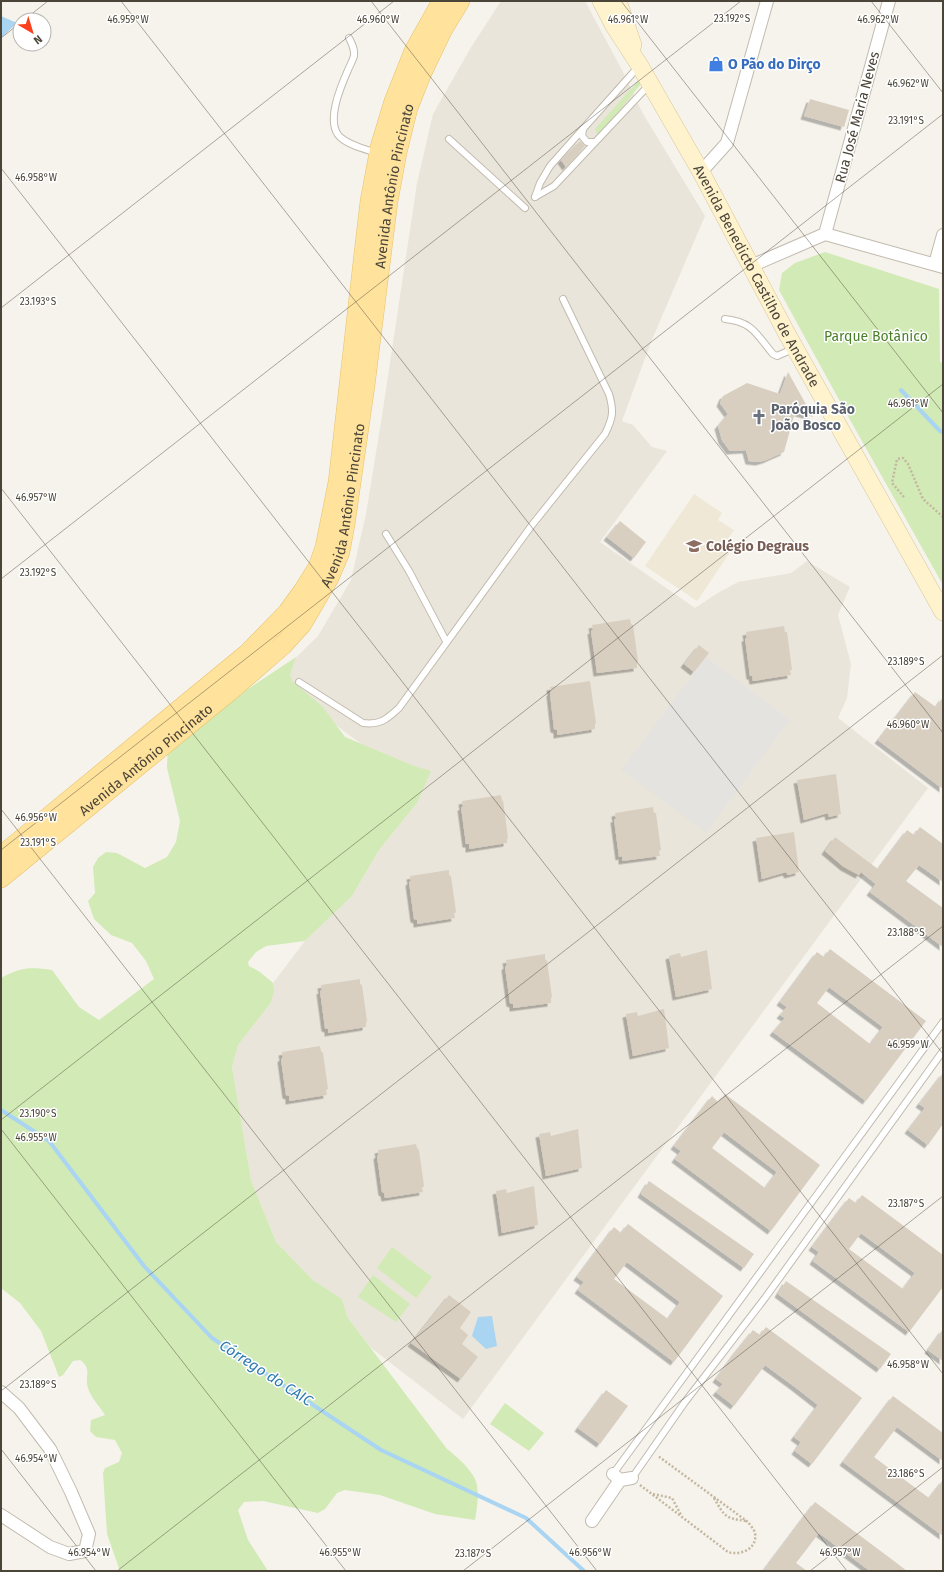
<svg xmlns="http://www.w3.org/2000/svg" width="944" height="1572" viewBox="0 0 944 1572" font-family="'Fira Sans',sans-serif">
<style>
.residential{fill:#eae5da}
.education{fill:#efe8d6}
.green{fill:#d2eab5}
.parking{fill:#e5e3e0}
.water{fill:#a9d4f2}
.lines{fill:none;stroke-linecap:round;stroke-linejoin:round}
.stream{stroke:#a9d4f2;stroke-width:4}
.building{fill:#d8cfc1;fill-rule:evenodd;filter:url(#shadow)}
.lane-casing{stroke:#c2bbae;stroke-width:8}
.street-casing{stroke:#c2bbae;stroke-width:14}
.secondary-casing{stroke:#d6c79b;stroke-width:18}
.primary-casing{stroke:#e6c16a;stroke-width:20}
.path{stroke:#c4b79f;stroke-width:2.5;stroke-dasharray:2 2;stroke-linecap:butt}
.lane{stroke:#fff;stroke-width:6}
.street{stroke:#fff;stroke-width:12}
.secondary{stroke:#fff3cd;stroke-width:17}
.primary{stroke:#ffe39c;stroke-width:19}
.ticks{fill:none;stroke:#4b4439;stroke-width:1;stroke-opacity:0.45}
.labels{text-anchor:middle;stroke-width:3;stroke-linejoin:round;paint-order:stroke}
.shop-label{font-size:14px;font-weight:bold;fill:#366cbe;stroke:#fff;text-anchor:start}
.street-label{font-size:14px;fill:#4b4439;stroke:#fff}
.park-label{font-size:14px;fill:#4a7f2a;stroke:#fff}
.worship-label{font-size:14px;font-weight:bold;fill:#5b616d;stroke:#fff;text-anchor:start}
.education-label{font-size:14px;font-weight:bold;fill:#785e54;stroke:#fff;text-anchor:start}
.water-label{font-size:15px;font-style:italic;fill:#2e7ab2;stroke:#fff}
.ticks-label{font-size:10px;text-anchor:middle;fill:#4b4439;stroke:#fff;stroke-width:3;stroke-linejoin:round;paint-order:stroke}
</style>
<defs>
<filter id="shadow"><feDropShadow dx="-3.5" dy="3.5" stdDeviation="0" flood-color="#0004"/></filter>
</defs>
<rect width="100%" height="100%" fill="#f6f3ec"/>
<polygon class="residential" points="501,1 585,1 622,70 642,112 705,216 651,342 622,421 633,425 652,447 667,451 600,542 695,608 716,594 738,582 791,573 807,561 850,587 838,615 851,664 847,698 838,718 928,788 463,1419 370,1347 348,1318 342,1299 313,1280 276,1242 251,1180 232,1067 238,1045 270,1004 273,992 273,983 305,941 352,896 379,850 417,803 418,786 321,714 283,707 284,669 318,636 351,580 366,514 382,416 417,183 433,114 470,49"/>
<polygon class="education" points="694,494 722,513 718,520 734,530 725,543 733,548 697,601 645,566"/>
<g class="green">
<polygon points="638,81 641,82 640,85 603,131 597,134 595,129"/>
<polygon points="825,252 939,289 940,362 943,363 943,585 849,418 779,290 782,273 795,263"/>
<path d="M296,657L290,675L292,681L322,706L345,737L414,766L431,771L417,803L379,850L352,896L305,941L266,946L256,952L248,962L249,966L260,972L273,983L274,992L270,1004L238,1045L232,1067L251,1180L276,1242L313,1280L342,1299L348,1318L447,1449C457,1457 469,1467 475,1479C480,1490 477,1509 475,1520L435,1514L380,1495L345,1490L337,1493L325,1509L318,1513L263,1501L244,1502L238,1510L248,1540L268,1571H120L107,1534L103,1473L105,1468L119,1462L122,1453L115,1440L96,1437L90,1431L91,1420L105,1415C100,1407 91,1398 88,1388C84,1377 93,1369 80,1360L73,1361L63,1375L59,1377L41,1331L20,1303L1,1288V978C21,967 30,967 52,970L79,1007L99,1020L154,979L146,961L132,943L111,935L94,919L88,901L95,893L93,867L98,858L106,852L117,853L145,868L167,857L176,842L180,821L167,768L168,741L212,707L248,689Z"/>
<polygon points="392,1247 432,1277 416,1298 377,1268"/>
<polygon points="373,1275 410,1304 396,1322 358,1297"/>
<polygon points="505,1403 544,1433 529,1451 490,1424"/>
</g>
<polygon class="parking" points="706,657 790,720 706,833 621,770"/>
<g class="water">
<polygon points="1,16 17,23 1,38"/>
<polygon points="492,1316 497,1346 486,1349 472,1336 478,1317"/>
</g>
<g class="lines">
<g class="stream">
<polyline points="901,390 940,431 943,432"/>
<polyline points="1,1110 49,1141 144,1266 212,1338 381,1450 526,1518 584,1571"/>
</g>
</g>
<g class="building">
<polygon points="810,99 849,110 844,127 804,116"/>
<polygon points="580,141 585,146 566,167 561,160"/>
<polygon points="788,372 813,417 795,412 784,452 766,460 759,462 749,461 746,450 730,451 722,440 718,426 728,414 720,403 723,396 747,383 780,394"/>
<polygon points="620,521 646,542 634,558 607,537"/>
<polygon points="630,619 631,624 633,625 638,661 637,663 637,668 597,673 591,631 593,630 592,625"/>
<polygon points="784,626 785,632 787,632 792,670 790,670 791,675 753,681 752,676 750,676 745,638 747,638 746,632"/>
<polygon points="699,645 709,653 694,672 684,664"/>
<polygon points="590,681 596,723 595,724 595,729 557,735 557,730 554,729 550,693 551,692 550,687"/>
<polygon points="915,692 936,707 943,697 943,789 878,740"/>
<polygon points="836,774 841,814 829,817 828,813 804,820 797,780"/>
<polygon points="501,795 502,801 503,800 508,838 507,838 507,843 469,849 469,844 466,844 461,807 463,807 462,801"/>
<polygon points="653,807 654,813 656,813 661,850 659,851 660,856 622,861 622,856 619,857 614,819 616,819 615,813"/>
<polygon points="920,827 943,844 943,882 919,865 906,881 943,908 943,947 870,892 876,884 861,872 859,875 844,867 825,851 835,837 878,869 907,830 914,835"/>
<polygon points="794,832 799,872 788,875 786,872 762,879 756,838"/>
<polygon points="449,870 449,875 451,876 456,912 454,914 455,918 417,924 417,920 414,919 409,882 411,881 410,876"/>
<path d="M830,949L926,1021L866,1101L773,1032L785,1018L780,1015L787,1007L780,1002L817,952L824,957ZM829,987L883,1027L870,1044L817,1003Z"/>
<polygon points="707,950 712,989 676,997 669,956 680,953 681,957"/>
<polygon points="545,954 545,959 547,961 552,997 551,998 551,1003 513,1008 513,1004 510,1003 505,967 507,965 506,960"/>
<polygon points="360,979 360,984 362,985 367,1021 366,1023 366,1027 328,1033 328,1029 325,1028 320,991 322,990 321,985"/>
<polygon points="664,1009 669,1048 633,1056 626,1014 637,1012 638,1016"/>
<polygon points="320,1046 321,1051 323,1053 328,1089 326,1090 327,1095 289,1101 289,1096 286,1095 281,1059 283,1057 282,1052"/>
<polygon points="943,1073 943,1124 928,1145 908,1130 925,1108 919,1104"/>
<path d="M725,1094L820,1165L771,1231L675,1159L681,1151L674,1146L696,1117L712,1096L718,1102ZM724,1132L777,1172L765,1188L712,1148Z"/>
<polygon points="578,1129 582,1168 546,1176 539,1134 550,1132 551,1136"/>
<polygon points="416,1144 417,1148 419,1150 424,1186 422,1188 423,1192 385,1198 384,1193 382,1192 377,1156 379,1154 378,1150"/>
<polygon points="649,1181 754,1254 744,1268 641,1194"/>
<polygon points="534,1186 538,1225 502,1233 496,1191 506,1189 507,1193"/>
<path d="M862,1195L943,1255V1287L909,1332L813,1261L819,1252L812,1247L842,1207L849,1198L856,1203ZM861,1233L915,1273L903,1289L849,1249Z"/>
<path d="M628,1224L723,1296L674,1362L578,1290L584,1282L577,1277L588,1262L614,1227L621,1233ZM627,1262L680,1302L668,1319L614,1279Z"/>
<polygon points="786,1281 891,1354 880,1369 778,1294"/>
<polygon points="449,1295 471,1312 460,1328 468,1335 462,1344 478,1357 461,1379 411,1343"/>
<polygon points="766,1327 862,1398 812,1464 795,1451 801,1442 794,1437 818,1405 795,1387 765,1365 734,1406 716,1392 723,1384 716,1379 737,1350 753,1330 760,1335"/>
<polygon points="943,1329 943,1361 928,1350"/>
<polygon points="606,1390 628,1406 600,1444 578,1428"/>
<polygon points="893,1396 943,1433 943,1461 897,1427 874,1457 929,1498 943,1480 943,1536 843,1462"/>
<polygon points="815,1502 890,1558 907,1571 870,1571 819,1533 796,1563 807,1571 763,1571"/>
</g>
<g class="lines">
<defs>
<g id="lane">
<path d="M349,38C352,44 355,49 354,56C353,60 350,65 348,70C341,86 325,122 340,137C350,146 365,149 377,153"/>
<polyline points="583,129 582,136 587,142 594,142"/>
<polyline points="449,139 525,208"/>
<polyline points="535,197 540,183 550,166 639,66"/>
<polyline points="535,197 554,186 649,85"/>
<path d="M725,319C753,322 756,334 773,354L777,356L793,349"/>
<polyline points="386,534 409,571 446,641"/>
<path d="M299,682L363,723C380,725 386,720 399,708L532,525L605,434C613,418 614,411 609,394L563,299"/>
<polyline points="613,1474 943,1022"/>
<polyline points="632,1478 685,1402 765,1298 943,1051"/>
</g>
<g id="street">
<polyline points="701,172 727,143 767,1"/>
<polyline points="825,234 889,1"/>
<polyline points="935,264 943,235"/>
<polyline points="751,266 825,234 943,267"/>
<polyline points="1,1392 19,1408 50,1449 71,1492 89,1534 85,1551 69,1554 50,1547 1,1515"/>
<polyline points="613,1474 620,1480 632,1478"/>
<polyline points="592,1521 620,1480"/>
</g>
<g id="secondary">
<path id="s1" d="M601,1L614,26L640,66L701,172L787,334L943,612"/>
<polyline points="618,1 633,45"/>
</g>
<g id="primary">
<polyline points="1,856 248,653 287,613 303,591 318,567 325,547 338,482 364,252 370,201 380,147 394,101 414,51 442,1"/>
<path id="s2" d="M1,878L230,691L283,645L302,624L329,578L340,552L345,525L365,386L388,202L397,153L408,108L421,75L443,29L460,1"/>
</g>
</defs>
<use href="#lane" class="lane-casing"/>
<use href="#street" class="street-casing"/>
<use href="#secondary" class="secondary-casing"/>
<use href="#primary" class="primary-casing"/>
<g class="path">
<polyline points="904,497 892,483 897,459 903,458 908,464 923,499 943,517"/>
<path d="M640,1485L728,1552C740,1556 758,1549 755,1533C754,1529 750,1525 748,1522L658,1456"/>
<polyline points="653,1494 672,1498 681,1515"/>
<path d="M714,1498C725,1517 725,1518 746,1521"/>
</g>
<use href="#lane" class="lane"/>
<use href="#street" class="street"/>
<use href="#secondary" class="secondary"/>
<use href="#primary" class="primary"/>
</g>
<path class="ticks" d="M121,1L943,1054M371,1L943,733M621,1L943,413M871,1L943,93M24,20L48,1M1,38L20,23M1,168L943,1374M1,308L394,1M1,488L847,1571M1,579L741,1M1,809L597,1571M1,850L943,114M1,1120L943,384M1,1129L346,1571M1,1391L943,655M1,1449L96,1571M117,1571L943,926M463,1571L943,1196M810,1571L943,1467"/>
<defs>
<symbol id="shop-bare" viewBox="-9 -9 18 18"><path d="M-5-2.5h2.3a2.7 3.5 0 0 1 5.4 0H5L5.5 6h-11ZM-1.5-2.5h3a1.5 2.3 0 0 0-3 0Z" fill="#3f7fe0" stroke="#fff" stroke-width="2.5" paint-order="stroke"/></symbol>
<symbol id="church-bare" viewBox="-9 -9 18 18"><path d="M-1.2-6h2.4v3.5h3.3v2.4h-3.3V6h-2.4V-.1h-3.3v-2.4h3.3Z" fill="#6b7280" stroke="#fff" stroke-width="2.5" paint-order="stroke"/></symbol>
<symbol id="school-bare" viewBox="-9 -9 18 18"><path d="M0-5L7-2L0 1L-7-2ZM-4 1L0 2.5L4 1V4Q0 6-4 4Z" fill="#8d6e63" stroke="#fff" stroke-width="2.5" paint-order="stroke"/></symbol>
</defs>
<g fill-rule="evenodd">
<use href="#shop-bare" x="705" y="53" width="22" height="22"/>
<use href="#church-bare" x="748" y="406" width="22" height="22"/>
<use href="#school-bare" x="683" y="535" width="22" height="22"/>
</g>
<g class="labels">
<g class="shop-label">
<text x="728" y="69">O Pão do Dirço</text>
</g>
<g class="street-label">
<text transform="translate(857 117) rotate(-75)" y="5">Rua José Maria Neves</text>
<text dy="5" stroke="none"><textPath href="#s2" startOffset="846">Avenida Antônio Pincinato</textPath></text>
<text dy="5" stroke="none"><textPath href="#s1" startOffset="316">Avenida Benedicto Castilho de Andrade</textPath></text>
<text dy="5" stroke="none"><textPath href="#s2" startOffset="522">Avenida Antônio Pincinato</textPath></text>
<text dy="5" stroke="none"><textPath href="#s2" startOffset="187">Avenida Antônio Pincinato</textPath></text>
</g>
<g class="park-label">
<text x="876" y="341">Parque Botânico</text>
</g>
<g class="worship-label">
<text x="771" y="414">Paróquia São<tspan x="771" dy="16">João Bosco</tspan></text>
</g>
<g class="education-label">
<text x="706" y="551">Colégio Degraus</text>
</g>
<g class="water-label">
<text transform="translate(266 1373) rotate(33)" y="5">Córrego do CAIC</text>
</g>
</g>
<g class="ticks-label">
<text x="732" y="22">23.192°S</text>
<text x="128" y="23">46.959°W</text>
<text x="378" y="23">46.960°W</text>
<text x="628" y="23">46.961°W</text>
<text x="878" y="23">46.962°W</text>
<text x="908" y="87">46.962°W</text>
<text x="906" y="124">23.191°S</text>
<text x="36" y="181">46.958°W</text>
<text x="38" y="305">23.193°S</text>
<text x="908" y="407">46.961°W</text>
<text x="36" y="501">46.957°W</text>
<text x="38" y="576">23.192°S</text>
<text x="906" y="665">23.189°S</text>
<text x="908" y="728">46.960°W</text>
<text x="36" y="821">46.956°W</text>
<text x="38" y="846">23.191°S</text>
<text x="906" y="936">23.188°S</text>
<text x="908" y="1048">46.959°W</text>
<text x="38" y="1117">23.190°S</text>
<text x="36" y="1141">46.955°W</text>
<text x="906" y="1207">23.187°S</text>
<text x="908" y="1368">46.958°W</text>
<text x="38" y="1388">23.189°S</text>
<text x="36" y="1462">46.954°W</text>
<text x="906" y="1477">23.186°S</text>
<text x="89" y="1556">46.954°W</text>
<text x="340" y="1556">46.955°W</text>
<text x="590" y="1556">46.956°W</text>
<text x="840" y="1556">46.957°W</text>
<text x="473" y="1557">23.187°S</text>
</g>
<rect width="944" height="1572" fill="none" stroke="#4b4439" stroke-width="4"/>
<g transform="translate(32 32) rotate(142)"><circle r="19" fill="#ffffff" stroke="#b7b4b0"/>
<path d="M0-3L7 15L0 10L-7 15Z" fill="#fc3f1d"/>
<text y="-6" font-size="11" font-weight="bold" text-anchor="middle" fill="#4b4439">N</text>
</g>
</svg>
